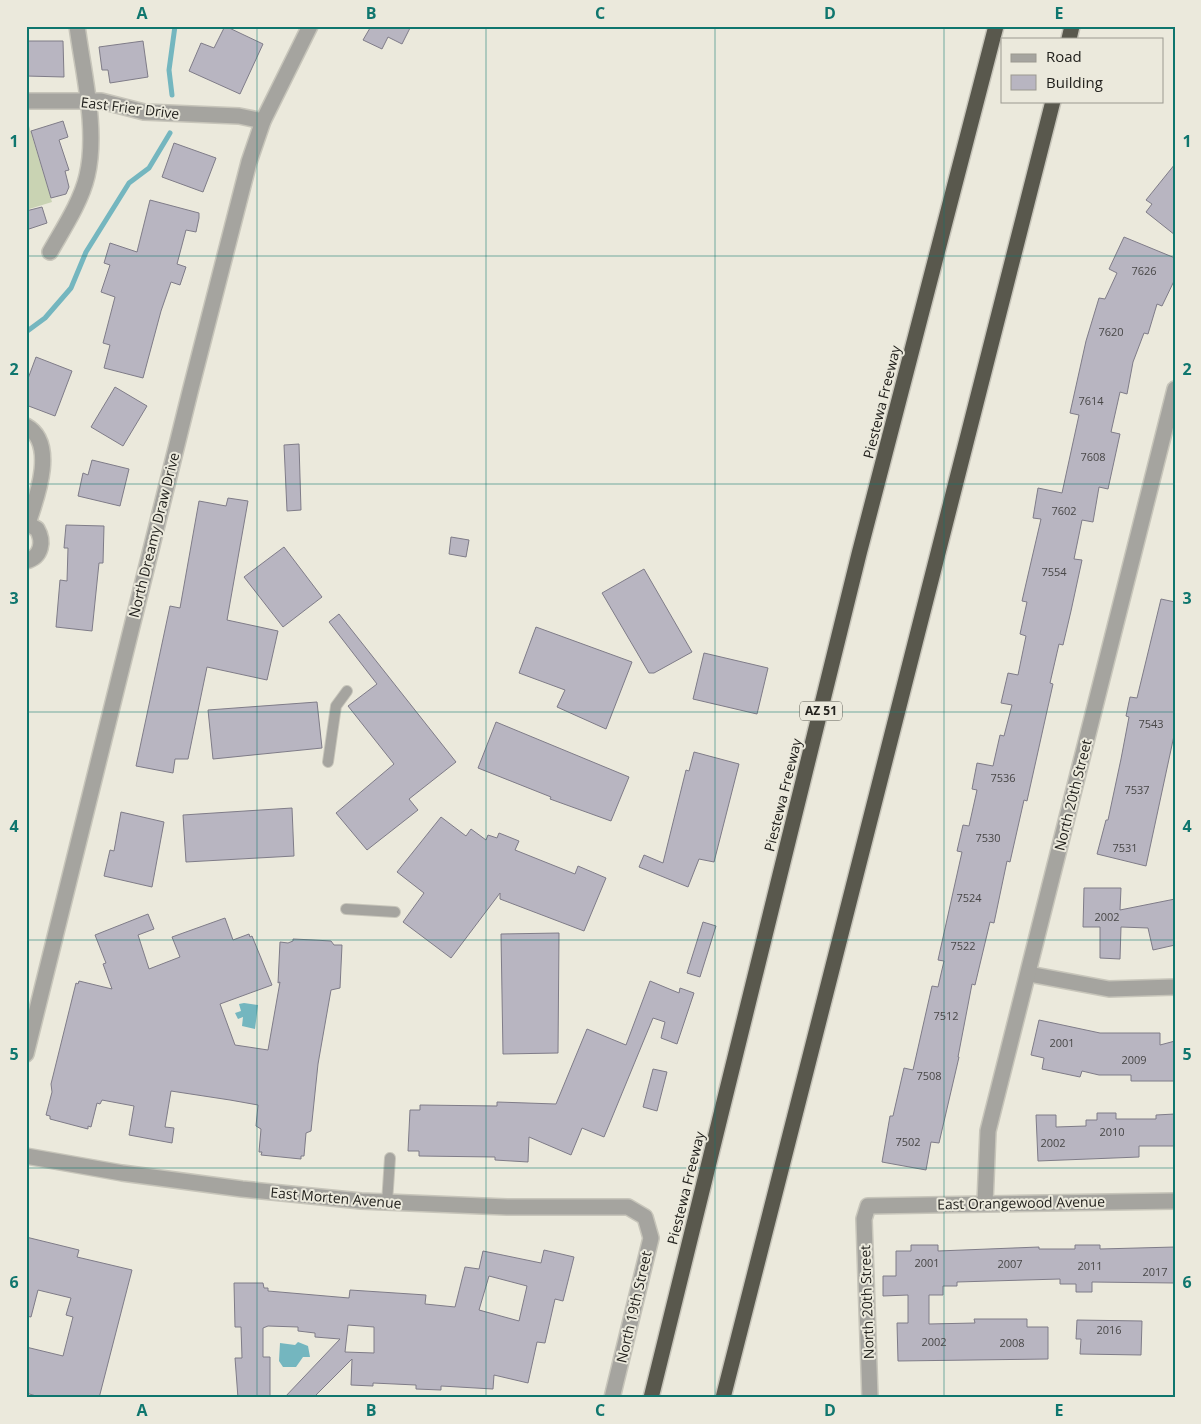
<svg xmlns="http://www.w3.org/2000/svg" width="1201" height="1424" viewBox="0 0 1201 1424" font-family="'Open Sans',sans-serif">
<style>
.green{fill:#c9d3b3}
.water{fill:#74b6bf}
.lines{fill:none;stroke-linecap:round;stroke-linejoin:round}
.stream{stroke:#74b6bf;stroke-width:5}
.building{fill:#b8b5c1;stroke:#7f7c88;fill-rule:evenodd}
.lane-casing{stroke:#c7c5ba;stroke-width:12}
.street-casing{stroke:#c7c5ba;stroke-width:18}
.highway-casing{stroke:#c7c5ba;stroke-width:18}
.lane{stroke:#a5a49f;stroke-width:10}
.street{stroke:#a5a49f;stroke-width:15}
.highway{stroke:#59584d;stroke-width:15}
.grid{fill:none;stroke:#0f766e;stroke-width:1;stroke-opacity:0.55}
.labels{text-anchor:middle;stroke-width:4;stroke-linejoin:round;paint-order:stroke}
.number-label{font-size:11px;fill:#484747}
.shield{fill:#ebe9dc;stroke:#5f5e57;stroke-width:1}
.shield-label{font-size:12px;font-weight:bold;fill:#23221e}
.street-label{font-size:14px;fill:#23221e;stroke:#ebe9dc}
.neatline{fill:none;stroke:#0f766e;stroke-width:2}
.grid-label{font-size:16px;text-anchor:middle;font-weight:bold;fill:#0f766e}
</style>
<rect width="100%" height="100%" fill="#ebe9dc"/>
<polygon class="green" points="26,116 52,202 26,210"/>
<g class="water">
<polygon points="244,1003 258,1005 255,1029 242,1026 243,1017 238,1019 235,1013 241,1011 239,1004"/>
<polygon points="298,1342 308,1346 310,1357 303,1357 296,1367 283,1367 279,1361 280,1343 295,1345"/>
</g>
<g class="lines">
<g class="stream">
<polyline points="172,95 169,70 175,26"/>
<polyline points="26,332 45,318 71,288 86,252 129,183 149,168 170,133"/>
</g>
</g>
<g class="building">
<polygon points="225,26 263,44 240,94 189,71 201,43 214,48"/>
<polygon points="367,26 411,26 402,44 388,37 382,49 363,40 370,28"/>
<polygon points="26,41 63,41 64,77 26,76"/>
<polygon points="143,41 148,77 110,83 108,70 102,70 99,47"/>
<polygon points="63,121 68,137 59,140 69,170 65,171 69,187 66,194 51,198 31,131"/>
<polygon points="174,143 216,158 203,192 162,177"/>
<polygon points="1175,164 1175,235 1146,212 1152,204 1146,200"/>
<polygon points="150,200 199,213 199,218 196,232 186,230 177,264 186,267 180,285 171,282 161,311 143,378 104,368 110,345 103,343 115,297 101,292 110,265 104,263 110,243 137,252"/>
<polygon points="42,207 47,223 26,230 26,211"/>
<polygon points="1124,237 1175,258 1175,279 1162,306 1157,304 1148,334 1144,333 1133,362 1127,394 1120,392 1111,432 1120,434 1108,489 1099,487 1093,522 1082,520 1074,559 1082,560 1071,611 1063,645 1059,644 1050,683 1053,684 1027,801 1024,800 1010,862 1007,861 994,923 990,922 975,985 972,984 958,1057 959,1057 939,1143 931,1142 926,1170 882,1162 890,1116 893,1116 904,1068 913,1070 932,986 938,987 944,961 938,960 962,852 957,851 963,825 969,826 977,790 972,789 977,763 993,766 1000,735 1004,736 1012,705 1001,703 1008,673 1018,675 1026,636 1020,634 1027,602 1022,601 1041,519 1033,518 1038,488 1062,493 1079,415 1070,413 1086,341 1099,298 1105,299 1117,273 1109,269"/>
<polygon points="36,357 72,371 55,416 26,405 26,384"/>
<polygon points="115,387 147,406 123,446 91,427"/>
<polygon points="299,444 301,510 287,511 284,445"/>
<polygon points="92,460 129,469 120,506 78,496 83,473 88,475"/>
<polygon points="228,498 248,501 227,620 278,631 267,680 207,667 188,759 175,759 173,773 136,766 170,606 180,608 199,501 226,506"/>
<polygon points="66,525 104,526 103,563 99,563 92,631 56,627 60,580 67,581 68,548 64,548"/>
<polygon points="451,537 469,540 466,557 449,554"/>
<polygon points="284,547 322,597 283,627 244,577"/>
<polygon points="644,569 692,652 654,673 649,673 602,593"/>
<polygon points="1161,599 1175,602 1175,731 1146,866 1097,854 1106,820 1108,820 1121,759 1129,717 1126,716 1130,697 1137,698"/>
<polygon points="339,614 456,762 409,799 418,810 367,850 336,813 394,764 348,706 377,684 329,622"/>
<polygon points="536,627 632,662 606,729 557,707 565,690 519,673"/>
<polygon points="704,653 768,668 757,714 693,699"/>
<polygon points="317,702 322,748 213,759 208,710"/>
<polygon points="496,722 629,777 611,821 550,799 551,797 478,768"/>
<polygon points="694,752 739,764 714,862 699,859 688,887 639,867 644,855 663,863 686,770 689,771"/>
<polygon points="292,808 294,856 186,862 183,815"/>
<polygon points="121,812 164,822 152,887 104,876 110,850 114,851"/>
<polygon points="441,817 466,836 471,829 486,840 488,835 497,838 499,833 519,841 515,850 575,874 578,866 606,878 584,931 500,899 500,893 451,958 403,922 424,893 397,872"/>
<polygon points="1084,888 1121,888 1120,910 1175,899 1175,945 1153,950 1148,928 1121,927 1120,959 1100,958 1100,927 1083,927"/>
<polygon points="148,914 154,929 138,935 149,969 180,957 172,937 225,918 233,940 249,934 250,937 252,936 272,985 220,1004 235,1045 268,1050 280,982 278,983 280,942 288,943 293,941 293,939 314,940 331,941 334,945 342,945 340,988 331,990 318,1064 311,1131 306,1133 304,1156 301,1156 301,1159 261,1155 262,1152 259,1152 261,1129 256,1126 258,1105 230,1100 171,1091 165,1127 174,1128 172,1143 129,1135 134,1106 102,1100 100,1104 97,1103 91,1127 88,1126 88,1129 50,1119 50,1116 46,1115 52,1092 51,1084 76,983 78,984 79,981 112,989 103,964 106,963 95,935"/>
<polygon points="703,922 716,926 700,977 687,973"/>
<polygon points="559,933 558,1053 503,1054 501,934"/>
<polygon points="650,981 679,993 680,988 694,993 677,1044 661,1038 665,1022 653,1018 604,1137 582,1128 571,1155 529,1137 528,1162 495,1160 495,1157 419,1156 419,1151 408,1151 410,1110 420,1110 420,1105 497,1106 497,1102 556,1104 587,1029 626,1045"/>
<polygon points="1039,1020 1100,1033 1160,1033 1160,1045 1175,1041 1175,1081 1131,1081 1131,1075 1099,1075 1082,1071 1080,1077 1042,1069 1044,1058 1031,1055"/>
<polygon points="653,1069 667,1072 657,1111 643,1107"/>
<polygon points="1097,1113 1116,1113 1116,1119 1156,1119 1156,1115 1175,1114 1175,1146 1139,1146 1139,1157 1038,1161 1036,1115 1056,1115 1056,1127 1086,1126 1086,1120 1097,1120"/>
<polygon points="26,1237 79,1250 77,1257 132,1270 99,1398 43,1398 26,1393 26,1347 63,1356 73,1317 66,1315 71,1298 38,1290 31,1317 26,1316"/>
<polygon points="911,1245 938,1245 938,1251 1039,1247 1039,1249 1075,1249 1075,1245 1100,1245 1100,1249 1175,1247 1175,1283 1092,1282 1092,1292 1076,1292 1076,1284 1060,1284 1060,1279 957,1282 957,1286 943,1286 943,1295 929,1295 929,1324 975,1323 974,1319 1027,1319 1027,1327 1048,1327 1048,1359 898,1361 897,1323 908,1323 908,1295 883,1296 883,1276 896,1276 896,1251 911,1251"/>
<path d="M544,1250L574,1257L563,1301L555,1299L545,1343L537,1342L528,1383L494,1375L493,1389L441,1386V1390L416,1389V1385L373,1383V1386L351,1385L352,1359L313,1398H284L340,1339L315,1337V1333L298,1331V1327L268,1326L263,1328V1357H270V1398H238L235,1358H242L241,1327H235L234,1283H263L264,1288H268V1291L349,1298L350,1290L426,1295L425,1304L455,1307L465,1267L479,1269L483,1251L541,1263ZM489,1276L527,1286L519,1321L479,1310ZM348,1325L374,1327V1353L345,1352Z"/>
<polygon points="1077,1320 1142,1321 1141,1355 1080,1354 1081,1339 1076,1339"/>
</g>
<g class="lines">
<defs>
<g id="lane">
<polyline points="328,762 336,706 347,691"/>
<polyline points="346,909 395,912"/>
<polyline points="387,1203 390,1158"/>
</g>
<g id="street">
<polyline points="26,101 101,101 144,112 239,116 263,121"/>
<path d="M50,252C63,229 81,202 87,176C98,130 83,72 77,26"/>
<path d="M26,426C57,443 37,497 28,523"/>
<path d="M26,523L37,529C44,541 42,557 26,561"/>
<polyline points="1029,974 1109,989 1175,987"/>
<polyline points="26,1054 190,392 249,162 263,121 310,26"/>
<polyline points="26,1156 122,1173 242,1189 361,1201 507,1207 628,1207 645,1217 651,1238 612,1398"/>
<polyline points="985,1203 988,1131 1175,389"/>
<polyline points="870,1398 864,1219 868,1206 1175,1201"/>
</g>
<g id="highway">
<polyline points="1069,39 1072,26"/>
<polyline points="651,1398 859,554 996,26"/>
<polyline points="723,1398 1053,101"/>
</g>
</defs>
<use href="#lane" class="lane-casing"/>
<use href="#street" class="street-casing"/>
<use href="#highway" class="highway-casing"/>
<use href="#lane" class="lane"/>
<use href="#street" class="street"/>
<use href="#highway" class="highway"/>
</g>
<path class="grid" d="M257,26V1398M486,26V1398M715,26V1398M944,26V1398M26,256H1175M26,484H1175M26,712H1175M26,940H1175M26,1168H1175"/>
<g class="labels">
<g class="number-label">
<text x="1144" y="275">7626</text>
<text x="1111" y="336">7620</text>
<text x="1091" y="405">7614</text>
<text x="1093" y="461">7608</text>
<text x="1064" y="515">7602</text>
<text x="1054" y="576">7554</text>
<text x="1151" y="728">7543</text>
<text x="1003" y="782">7536</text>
<text x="1137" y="794">7537</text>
<text x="988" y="842">7530</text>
<text x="1125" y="852">7531</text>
<text x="969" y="902">7524</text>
<text x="1107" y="921">2002</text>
<text x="963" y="950">7522</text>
<text x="946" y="1020">7512</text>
<text x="1062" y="1047">2001</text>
<text x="1134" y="1064">2009</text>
<text x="929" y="1080">7508</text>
<text x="1112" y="1136">2010</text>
<text x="908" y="1146">7502</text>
<text x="1053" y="1147">2002</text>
<text x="927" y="1267">2001</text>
<text x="1010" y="1268">2007</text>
<text x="1090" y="1270">2011</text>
<text x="1155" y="1276">2017</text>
<text x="1109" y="1334">2016</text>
<text x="934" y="1346">2002</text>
<text x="1012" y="1347">2008</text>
</g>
<rect class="shield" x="800" y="701.5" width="42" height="19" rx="4"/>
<g class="shield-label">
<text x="821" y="715">AZ 51</text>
</g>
<g class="street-label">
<text transform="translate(130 108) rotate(7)" y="5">East Frier Drive</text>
<text transform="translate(882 402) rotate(-76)" y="5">Piestewa Freeway</text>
<text transform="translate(154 535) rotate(-76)" y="5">North Dreamy Draw Drive</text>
<text transform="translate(783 795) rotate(-76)" y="5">Piestewa Freeway</text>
<text transform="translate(1073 795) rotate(-76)" y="5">North 20th Street</text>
<text transform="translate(686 1188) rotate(-76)" y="5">Piestewa Freeway</text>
<text transform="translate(336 1198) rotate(5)" y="5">East Morten Avenue</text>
<text transform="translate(1021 1203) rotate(-1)" y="5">East Orangewood Avenue</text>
<text transform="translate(867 1302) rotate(-92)" y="5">North 20th Street</text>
<text transform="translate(634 1307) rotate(-77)" y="5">North 19th Street</text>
</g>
</g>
<rect width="1201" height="1424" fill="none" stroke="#ebe9dc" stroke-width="55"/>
<rect x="1001" y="38" width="162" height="65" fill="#ebe9dc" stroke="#9b9990"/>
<rect x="1011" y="54" width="25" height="8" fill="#a5a49f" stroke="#9b9990"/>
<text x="1046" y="62" font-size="15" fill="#23221e">Road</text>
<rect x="1011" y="75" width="25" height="15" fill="#b8b5c1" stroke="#9b9990"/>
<text x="1046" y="88" font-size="15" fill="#23221e">Building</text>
<rect x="28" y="28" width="1146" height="1368" class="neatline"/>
<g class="grid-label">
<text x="142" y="19">A</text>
<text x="371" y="19">B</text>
<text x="600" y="19">C</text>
<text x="830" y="19">D</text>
<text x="1059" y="19">E</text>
<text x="14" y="147">1</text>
<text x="1187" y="147">1</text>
<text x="14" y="375">2</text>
<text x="1187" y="375">2</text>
<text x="14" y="604">3</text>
<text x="1187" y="604">3</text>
<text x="14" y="832">4</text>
<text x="1187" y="832">4</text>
<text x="14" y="1060">5</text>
<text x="1187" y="1060">5</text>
<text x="14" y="1288">6</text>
<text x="1187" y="1288">6</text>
<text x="142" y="1416">A</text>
<text x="371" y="1416">B</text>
<text x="600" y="1416">C</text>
<text x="830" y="1416">D</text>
<text x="1059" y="1416">E</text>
</g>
</svg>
